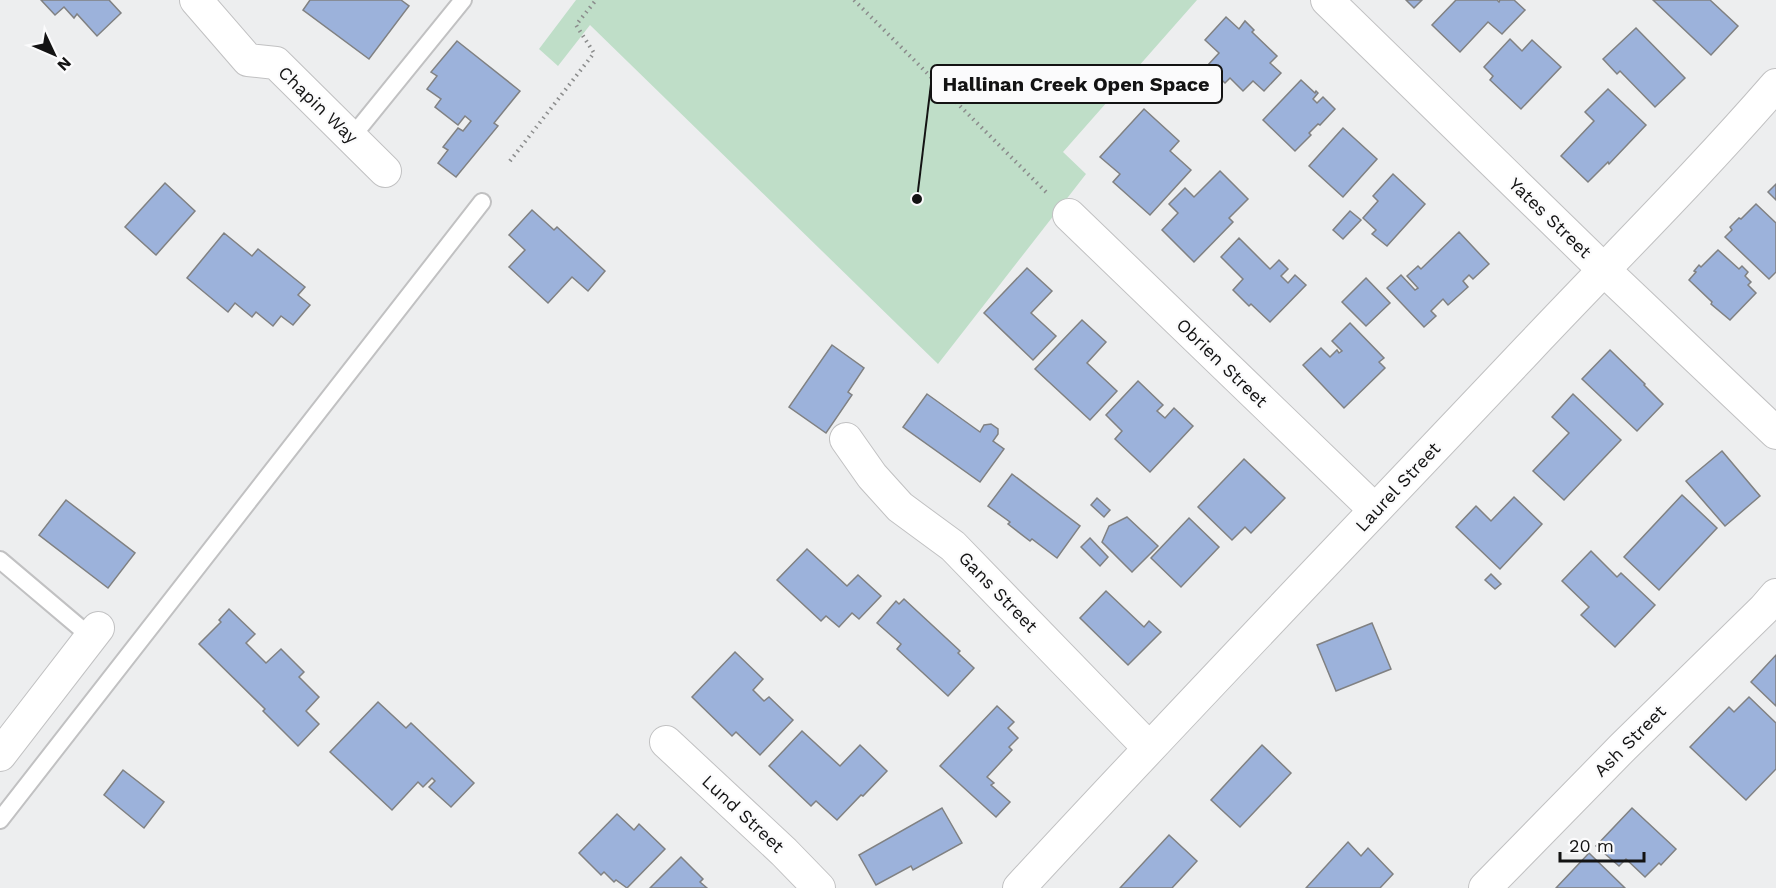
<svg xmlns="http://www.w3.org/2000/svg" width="1776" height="888" viewBox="0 0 1776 888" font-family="'Work Sans',sans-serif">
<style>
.green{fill:#bfdec8}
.building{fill:#9cb2db;stroke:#808182;stroke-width:1.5}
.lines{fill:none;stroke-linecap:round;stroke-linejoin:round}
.service-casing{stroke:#c1c1c2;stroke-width:20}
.minor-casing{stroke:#c1c1c2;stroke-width:34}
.path{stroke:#8b8c8c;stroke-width:4;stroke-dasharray:1.5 4.5;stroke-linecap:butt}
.service{stroke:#fff;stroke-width:16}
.minor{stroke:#fff;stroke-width:32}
.labels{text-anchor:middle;stroke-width:4.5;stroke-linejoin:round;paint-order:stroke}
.street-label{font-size:18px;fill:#131313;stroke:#fbfbfc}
.leader{fill:none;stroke:#131313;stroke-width:2}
.callout-dot{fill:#131313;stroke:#fbfbfc;stroke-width:2}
.callout{fill:#fbfbfc;stroke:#131313;stroke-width:2}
.callout-label{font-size:20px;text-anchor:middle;font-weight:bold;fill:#131313}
</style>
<rect width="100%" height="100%" fill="#edeeef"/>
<polygon class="green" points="576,0 1197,0 1063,152 1086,174 938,364 590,25 558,66 539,49"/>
<g class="building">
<polygon points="41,0 109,0 121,13 97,36 77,14 74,18 64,7 55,15"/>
<polygon points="310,0 401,0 409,6 369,59 303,10"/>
<polygon points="1406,0 1422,0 1414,8"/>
<polygon points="1456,0 1497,0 1499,2 1500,0 1514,0 1525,10 1502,34 1488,22 1460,52 1432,25"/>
<polygon points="1653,0 1710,0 1738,26 1711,55"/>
<polygon points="1226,17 1239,29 1245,21 1254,30 1252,32 1277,56 1270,63 1281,73 1264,91 1253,81 1243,91 1230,78 1225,83 1207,66 1219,53 1205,40"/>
<polygon points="1636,28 1685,78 1655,107 1620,71 1617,74 1603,59"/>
<polygon points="1510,39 1522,51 1532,40 1561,67 1521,109 1490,80 1493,76 1484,67"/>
<polygon points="457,41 520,91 494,123 498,126 456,177 438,163 448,150 443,147 458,128 463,131 471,121 465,116 458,125 435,107 441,99 427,89 437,76 431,72"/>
<polygon points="1301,80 1315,93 1316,91 1318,93 1313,99 1317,103 1323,97 1335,109 1320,125 1318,124 1309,133 1311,135 1295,151 1263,120"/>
<polygon points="1608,89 1646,125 1609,164 1608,162 1588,182 1561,156 1594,121 1585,112"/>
<polygon points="1144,109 1179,141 1170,151 1191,170 1150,215 1113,182 1120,174 1100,157"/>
<polygon points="1343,128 1377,159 1343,197 1309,166"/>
<polygon points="1220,171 1248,199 1229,218 1233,222 1194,262 1162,230 1178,213 1169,204 1185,188 1194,197"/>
<polygon points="1393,174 1425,204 1387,246 1372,234 1376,230 1363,218 1378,201 1373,196"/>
<polygon points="165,183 195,211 156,255 125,227"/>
<polygon points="1776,184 1776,200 1768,192"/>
<polygon points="1756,204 1776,223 1776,272 1769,279 1725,237 1732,230 1730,227 1739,218 1741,219"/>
<polygon points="532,210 554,230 557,227 605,271 588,291 572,277 548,303 509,267 525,250 509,235"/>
<polygon points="1350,211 1361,220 1343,239 1333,230"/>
<polygon points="1459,232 1489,264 1473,279 1469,275 1463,281 1468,287 1448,305 1443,299 1431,311 1436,316 1424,327 1387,288 1401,275 1415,290 1418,288 1407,276 1418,266 1421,269"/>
<polygon points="224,233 252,256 258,249 305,287 298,295 310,305 293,325 281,316 273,326 256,312 252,317 235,303 228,312 187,278"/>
<polygon points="1239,238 1270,269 1279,260 1288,269 1281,276 1288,283 1295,275 1306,285 1270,322 1251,304 1249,306 1233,290 1243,279 1221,257"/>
<polygon points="1718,250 1739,269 1742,266 1748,272 1745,276 1751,282 1748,285 1756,293 1730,320 1711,304 1712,302 1689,280 1696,272 1694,271 1699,265 1701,267"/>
<polygon points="1027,268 1052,291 1031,313 1056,336 1033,360 984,313"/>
<polygon points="1366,278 1390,303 1366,326 1342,302"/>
<polygon points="1082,320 1106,342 1087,363 1117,391 1090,420 1035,369"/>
<polygon points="1350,323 1384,358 1379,362 1385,368 1344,408 1303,365 1321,348 1330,357 1337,350 1339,353 1342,351 1332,341"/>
<polygon points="832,345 864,368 848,392 852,395 826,433 789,407"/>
<polygon points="1610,350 1645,384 1644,385 1663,404 1637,431 1582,379"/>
<polygon points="1138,381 1163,405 1157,411 1165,418 1174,408 1193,426 1150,472 1115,439 1122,431 1106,415"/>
<polygon points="927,394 980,432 984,425 991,424 998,429 998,434 993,441 1004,449 980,482 903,427"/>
<polygon points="1573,394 1621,440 1564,500 1533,471 1569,433 1552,417"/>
<polygon points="1722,451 1760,496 1725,526 1686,481"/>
<polygon points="1244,459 1285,498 1251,533 1245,527 1232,540 1198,507"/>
<polygon points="1012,474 1080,526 1057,558 1032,539 1030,541 1008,524 1010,522 988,506"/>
<polygon points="1682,495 1717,528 1659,590 1624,557"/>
<polygon points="1514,497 1542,524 1500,569 1456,527 1476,506 1491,521"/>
<polygon points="1097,498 1110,510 1104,517 1091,505"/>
<polygon points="66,500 135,553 108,588 39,535"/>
<polygon points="1127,517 1158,546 1132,572 1102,542 1109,526"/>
<polygon points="1189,518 1219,547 1181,587 1151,558"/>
<polygon points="1090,538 1108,557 1100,566 1081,547"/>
<polygon points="807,549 847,586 858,575 881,596 859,619 852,613 839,627 826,616 821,621 777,580"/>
<polygon points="1591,551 1617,577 1621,573 1655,605 1615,647 1581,615 1589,607 1562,581"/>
<polygon points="1491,574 1501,584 1495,589 1485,580"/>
<polygon points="1106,591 1144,627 1149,621 1161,632 1128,665 1080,618"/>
<polygon points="904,599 960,651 958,653 974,668 948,696 897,649 901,644 877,623 896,601 899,604"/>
<polygon points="229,609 255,634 246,643 266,663 281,649 304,672 299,677 319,697 306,711 319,724 298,746 263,711 265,709 199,644 221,622 219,620"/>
<polygon points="1372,623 1391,669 1336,691 1317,645"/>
<polygon points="735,652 763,679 753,690 764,701 769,697 793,720 760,755 736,732 732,736 692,697"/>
<polygon points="1776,655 1776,706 1751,682"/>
<polygon points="1749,697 1776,723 1776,769 1746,800 1690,747 1729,707 1734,712"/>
<polygon points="378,702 406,728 411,723 474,783 451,807 429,787 435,781 432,778 423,787 418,782 392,810 330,752"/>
<polygon points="997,706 1014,722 1008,728 1018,738 1009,747 1012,750 987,777 994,783 991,785 1010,802 996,817 940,766"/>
<polygon points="802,731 840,766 860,745 887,771 863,796 861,795 837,820 816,801 811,806 769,766"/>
<polygon points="1262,745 1291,773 1240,827 1211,800"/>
<polygon points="123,770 164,802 144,828 104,795"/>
<polygon points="942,808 962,843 913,870 911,866 876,885 859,855"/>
<polygon points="1632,808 1676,849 1661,865 1659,863 1645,877 1626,859 1619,866 1596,846"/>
<polygon points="617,814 634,830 639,824 665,849 627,888 616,880 614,882 604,872 601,875 579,853"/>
<polygon points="1169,835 1197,861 1172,888 1120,888"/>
<polygon points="1348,842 1361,856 1368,848 1393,874 1380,888 1306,888"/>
<polygon points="1589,853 1625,888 1556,888"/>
<polygon points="681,857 703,879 700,882 707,888 650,888"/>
</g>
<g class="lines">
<defs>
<g id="service">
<polyline points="351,138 463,0"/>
<polyline points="0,560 91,637"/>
<polyline points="0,820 482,202"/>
</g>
<g id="minor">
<polyline points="196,0 248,60 276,63 385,171"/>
<polyline points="1327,0 1603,269 1776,433"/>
<polyline points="1069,215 1375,510"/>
<polyline points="846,439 872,476 900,507 953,546 1149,748"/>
<polyline points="666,742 784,852 819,888"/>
<polyline points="0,755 98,628"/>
<path d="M1019,888C1187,706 1359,528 1529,348C1612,260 1697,176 1776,85"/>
<polyline points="1485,888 1623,747 1764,609 1776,595"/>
</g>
</defs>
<use href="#service" class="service-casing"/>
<use href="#minor" class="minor-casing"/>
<g class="path">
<polyline points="854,0 1049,195"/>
<polyline points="510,161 594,53 576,25 596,0"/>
</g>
<use href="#service" class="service"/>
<use href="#minor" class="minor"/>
</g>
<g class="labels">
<g class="street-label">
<text transform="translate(318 105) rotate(44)" y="6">Chapin Way</text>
<text transform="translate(1550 218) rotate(44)" y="6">Yates Street</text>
<text transform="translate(1222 363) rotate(44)" y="6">Obrien Street</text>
<text transform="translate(1398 487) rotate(-47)" y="6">Laurel Street</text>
<text transform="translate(998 592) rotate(46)" y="6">Gans Street</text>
<text transform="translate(1630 741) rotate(-45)" y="6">Ash Street</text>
<text transform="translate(743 814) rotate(43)" y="6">Lund Street</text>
</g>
</g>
<path class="leader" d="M917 199L931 84"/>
<circle class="callout-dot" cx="917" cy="199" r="6"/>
<rect class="callout" x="931" y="65" width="291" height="38" rx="6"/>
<g class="callout-label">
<text x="1076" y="91">Hallinan Creek Open Space</text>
</g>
<g transform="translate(54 54) rotate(134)" stroke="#fbfbfc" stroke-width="4.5" paint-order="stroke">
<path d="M0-4.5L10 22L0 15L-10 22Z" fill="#131313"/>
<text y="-9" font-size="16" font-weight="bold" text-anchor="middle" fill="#131313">N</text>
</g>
<path d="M1560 852v9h84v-9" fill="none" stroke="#131313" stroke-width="3"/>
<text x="1569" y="852" font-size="18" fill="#131313" stroke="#fbfbfc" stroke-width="4.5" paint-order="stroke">20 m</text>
</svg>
